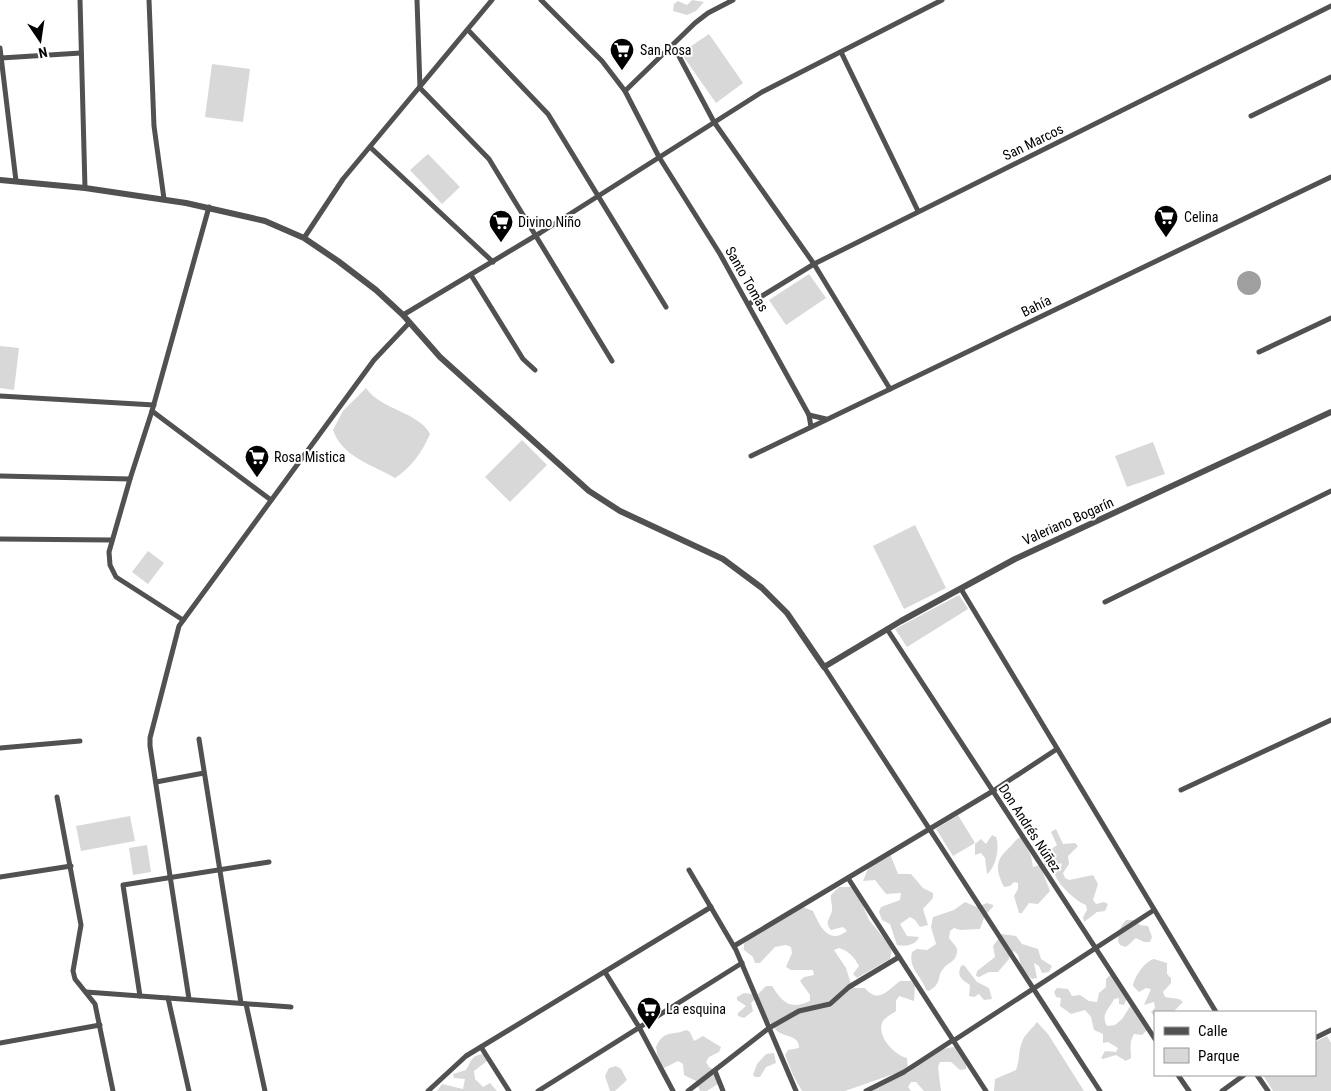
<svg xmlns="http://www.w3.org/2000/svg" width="1331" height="1091" viewBox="0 0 1331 1091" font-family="'Roboto Condensed',sans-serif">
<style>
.green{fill:#d8d8d8}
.water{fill:#9f9f9f}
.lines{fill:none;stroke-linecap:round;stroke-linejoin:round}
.minor{stroke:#515151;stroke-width:5}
.tertiary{stroke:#515151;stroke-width:6}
.labels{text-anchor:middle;stroke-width:4;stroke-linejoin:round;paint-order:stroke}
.poi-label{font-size:14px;fill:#000;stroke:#fff;text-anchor:start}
.street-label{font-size:14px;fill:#000;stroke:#fff}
</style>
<rect width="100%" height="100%" fill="#fff"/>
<g class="green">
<polygon points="692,0 704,2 696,11 687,15 673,11 674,4 678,1 687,5"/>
<polygon points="709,34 743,83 716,103 681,53"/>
<polygon points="212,64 250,69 243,122 205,117"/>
<polygon points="428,154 460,187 442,204 410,170"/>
<polygon points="809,274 826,298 786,325 769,300"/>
<polygon points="0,346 19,348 14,390 0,388"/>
<path d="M366,388C381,410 419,412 430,434C422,452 412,467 395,478C373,465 342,457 333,430L343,411Z"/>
<polygon points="522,440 547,465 510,502 485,477"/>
<polygon points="1153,442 1165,474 1127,487 1115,456"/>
<polygon points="915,525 946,588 904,609 873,546"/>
<polygon points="148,551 164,563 148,584 132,572"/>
<polygon points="959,595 968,609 907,647 895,629"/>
<polygon points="958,815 975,843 953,856 936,829"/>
<polygon points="130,816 135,841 81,851 76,826"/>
<path d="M1056,829L1063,844L1075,843L1078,846L1068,856L1069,864L1063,873L1065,878L1069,880L1093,875L1098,884L1093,900L1096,904L1104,902L1108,904L1105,911L1097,912L1084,922L1083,917L1087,910L1086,905C1077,902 1057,884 1055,874L1062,865L1061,863L1051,868L1044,865V854L1057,845L1051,832Z"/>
<path d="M992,835L996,837C1000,847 996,868 987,874L985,858L981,853L975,855V844L981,839L986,844Z"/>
<path d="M1022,837L1031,856L1033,867L1040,865L1050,891L1038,904L1029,903L1022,913H1019L1014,896L1018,889V883L1014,882L1010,886L1004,887C995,869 995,860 1010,847C1014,843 1016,838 1022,837Z"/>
<polygon points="147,845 151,872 133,875 129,848"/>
<path d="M890,854L898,874H911L923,888L933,893V898L923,909L928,925L920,927L915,920L910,917L900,924L907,936L919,937C916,945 905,947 897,945L890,924L882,920L879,912L881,907L900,900L901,893L886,894L875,880L863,881L869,866Z"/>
<path d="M839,887H855L869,920L892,948L890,959L857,978L853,974L859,966C854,957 849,951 839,948L834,950L846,968L851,984L854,988H865C878,1004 887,991 900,981H911L915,985L914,1001L899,996L896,1001V1011C892,1014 886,1017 883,1021C875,1035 895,1056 907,1058L908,1069L845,1091H802L793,1075L785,1055L788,1050L799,1048C799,1034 784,1038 776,1030C767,1020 761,1007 758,994L766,986H772C783,1003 790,1010 810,1001V995L800,981L804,977L814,975L813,970H791L786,967L792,953L791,947L786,945L775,947L760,963H755L753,957L744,950V944L751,936L803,907L813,911C819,924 828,946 847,931L843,927L831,930C824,922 830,919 832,911C833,907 830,900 831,895Z"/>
<path d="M965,902L977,907L987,903L993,905V907L985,915L980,929L960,930L954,928L950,931L949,938C952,943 958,946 957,952C956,962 948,962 943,969C936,978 943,982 929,991L926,990C922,976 908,969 912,952L917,949L927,950L936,944L931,927L933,917L954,910Z"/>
<path d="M1126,920H1134L1140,925L1148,926L1152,937L1150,942H1144L1136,938L1126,947L1120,945C1115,939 1120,926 1126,920Z"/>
<polygon points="1002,934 1016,936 1022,944 1038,949 1041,959 1052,966 1049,972 1042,973 1039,966 1034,963 1037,978 1032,979 1022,969 1018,955 1014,951 1010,954 1009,959 998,972 989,972 979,977 976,976 977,971 995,957 993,946"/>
<path d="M1154,959L1167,963V974L1171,978V983L1163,992L1165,997L1179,999L1183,1002L1173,1012H1155V1018L1151,1012L1155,1008L1154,1002L1144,1005L1151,989L1146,988L1139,992L1133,986C1134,977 1145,961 1154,959Z"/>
<path d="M964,965L977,982L989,988L992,999L984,1000L979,994L974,997L969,996L970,985C963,980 956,977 961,966Z"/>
<path d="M1110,975H1113L1120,990L1128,995L1124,1005L1119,1004V998L1114,999C1110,1009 1100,1013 1107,1026L1115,1025L1122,1019L1131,1005L1148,1029L1142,1035L1134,1034C1129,1043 1131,1048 1131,1058L1126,1061L1116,1055L1103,1059L1101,1058L1105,1051L1116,1052L1118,1048L1108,1042L1103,1043V1034L1094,1030L1091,1017L1085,1010L1071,1014L1060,1006L1061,998L1056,997L1054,992L1057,988L1068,989L1072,996L1080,995L1089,1001L1097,1002L1099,993L1106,987V979Z"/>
<polygon points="744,993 752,994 755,999 751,1003 753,1011 744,1018 738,1016 738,1013 746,1006 737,1000 737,997"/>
<path d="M1037,1022L1048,1034L1084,1091H994L995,1079L1016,1070C1020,1060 1018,1052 1022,1042C1024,1035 1033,1028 1037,1022Z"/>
<path d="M686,1030L690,1032L694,1041L703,1036L721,1047L719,1052L709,1057L706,1062L709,1067L718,1072L721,1082L707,1091H700L696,1081L684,1075L683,1064L678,1061L664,1068L658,1058L656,1047C664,1029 673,1036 686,1030Z"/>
<polygon points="1327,1036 1331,1043 1331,1091 1273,1091 1263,1075 1315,1075 1315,1042"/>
<polygon points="953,1047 959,1048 966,1063 966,1069 960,1070 951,1062 940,1062 938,1067 941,1091 924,1091 916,1082 911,1082 908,1087 911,1091 868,1091 892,1077 908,1073 937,1050"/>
<polygon points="774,1053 776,1063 766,1067 760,1077 755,1077 753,1075 757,1064 766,1054"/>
<path d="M485,1054L487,1061L474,1071L475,1079L483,1087L490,1083L497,1091H437L442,1084L463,1089L465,1079L454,1078L453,1074L466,1070C472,1060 471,1055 485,1054Z"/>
<polygon points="616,1066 621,1069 627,1080 615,1091 610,1091 605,1076 609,1068"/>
</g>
<circle class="water" cx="1249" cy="283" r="12"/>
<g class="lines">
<g class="minor">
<polyline points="80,0 85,188"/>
<polyline points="149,0 154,126 164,199"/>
<polyline points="417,0 420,88 489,159 612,361"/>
<polyline points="541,0 602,61 625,91 659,157 720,254 809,415 811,427"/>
<polyline points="468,30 548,114 666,307"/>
<polyline points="673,45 714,122 814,264 890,389"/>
<polyline points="0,48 16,181"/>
<polyline points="841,52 918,211"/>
<polyline points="1,58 81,53"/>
<polyline points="625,91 695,23 708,13 733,0"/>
<polyline points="1251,116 1331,77"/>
<polyline points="370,147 493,262"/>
<polyline points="304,238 343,179 492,0"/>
<polyline points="471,275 523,359 535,370"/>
<polyline points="749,304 814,264 1331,6"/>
<polyline points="403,315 540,233 762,92 942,0"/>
<polyline points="1259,352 1331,318"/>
<polyline points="0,396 154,405"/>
<polyline points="152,411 271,500"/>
<polyline points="809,415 826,419"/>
<polyline points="751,456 1331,177"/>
<polyline points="0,476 130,479"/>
<polyline points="0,539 111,540"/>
<polyline points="961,589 1216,1012"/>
<polyline points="1105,602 1331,491"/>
<polyline points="183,620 116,577 110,565 109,552 130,479 152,411 209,207"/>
<polyline points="887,629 1155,1039"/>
<polyline points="824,667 1100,1091"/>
<polyline points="199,739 241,1003"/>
<polyline points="0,748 80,741"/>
<polyline points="156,782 204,773"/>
<polyline points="1181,790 1331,720"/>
<polyline points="57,797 81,925 73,971 75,979 95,1004 113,1091"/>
<polyline points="689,870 736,950 796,1091"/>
<polyline points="0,877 71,866"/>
<polyline points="848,878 986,1091"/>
<polyline points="734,946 993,791 1057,749"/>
<polyline points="605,972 639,1027 673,1091"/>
<polyline points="86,992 291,1007"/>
<polyline points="140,996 123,885 269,862"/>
<polyline points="168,998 189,1091"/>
<polyline points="189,999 150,746 150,738 179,626 374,360 409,323"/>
<polyline points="246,1004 265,1091"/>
<polyline points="1315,1038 1331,1030"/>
<polyline points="953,1041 1154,910"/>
<polyline points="0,1043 100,1025"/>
<polyline points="481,1047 509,1091"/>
<polyline points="715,1071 723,1091"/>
<polyline points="1178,1075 1189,1091"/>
<polyline points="1257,1075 1268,1091"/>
<polyline points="428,1091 466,1056 711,907"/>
<polyline points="538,1091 742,963"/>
<polyline points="688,1091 769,1028 799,1011 830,1004 849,987 899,957"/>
<polyline points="866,1091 904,1072 953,1040"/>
<polyline points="1222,1091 1244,1075"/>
</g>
<polyline class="tertiary" points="0,180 85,188 186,203 265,221 304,238 338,261 376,290 403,315 440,357 589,491 620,511 723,559 762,588 787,613 824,667 901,621 1015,559 1331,412"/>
</g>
<defs>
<symbol id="supermarket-pin" viewBox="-11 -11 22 30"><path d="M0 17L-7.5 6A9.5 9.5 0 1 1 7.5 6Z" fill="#000" stroke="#fff"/><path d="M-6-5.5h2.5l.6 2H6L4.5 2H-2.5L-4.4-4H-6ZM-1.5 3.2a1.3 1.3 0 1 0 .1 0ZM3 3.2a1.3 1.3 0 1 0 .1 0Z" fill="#fff"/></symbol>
</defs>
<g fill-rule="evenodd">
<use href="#supermarket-pin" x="608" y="36" width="28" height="38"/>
<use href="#supermarket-pin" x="1152" y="203" width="28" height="38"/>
<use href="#supermarket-pin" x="487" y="208" width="28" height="38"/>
<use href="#supermarket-pin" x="243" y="443" width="28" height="38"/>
<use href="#supermarket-pin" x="635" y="995" width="28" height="38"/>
</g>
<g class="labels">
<g class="poi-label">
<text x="640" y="55">San Rosa</text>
<text x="1184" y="222">Celina</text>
<text x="518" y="227">Divino Niño</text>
<text x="274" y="462">Rosa Mistica</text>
<text x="666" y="1014">La esquina</text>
</g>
<g class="street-label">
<text transform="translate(1033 142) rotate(-26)" y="5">San Marcos</text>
<text transform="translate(747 279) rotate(60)" y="5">Santo Tomas</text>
<text transform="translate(1036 306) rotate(-26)" y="5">Bahía</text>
<text transform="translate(1068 521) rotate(-24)" y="5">Valeriano Bogarín</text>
<text transform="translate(1030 828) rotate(57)" y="5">Don Andrés Núñez</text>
</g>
</g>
<rect x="1154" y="1011" width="162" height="65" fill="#ffffff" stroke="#999999"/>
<rect x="1164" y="1027" width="25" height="8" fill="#515151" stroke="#999999"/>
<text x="1198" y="1036" font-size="15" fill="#000000">Calle</text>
<rect x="1164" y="1048" width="25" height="15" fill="#d8d8d8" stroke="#999999"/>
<text x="1198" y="1061" font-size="15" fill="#000000">Parque</text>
<g transform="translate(40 40) rotate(167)" stroke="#ffffff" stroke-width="4" paint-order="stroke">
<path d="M0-4L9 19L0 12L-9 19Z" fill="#000000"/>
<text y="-8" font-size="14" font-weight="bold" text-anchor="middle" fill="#000000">N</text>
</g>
</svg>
